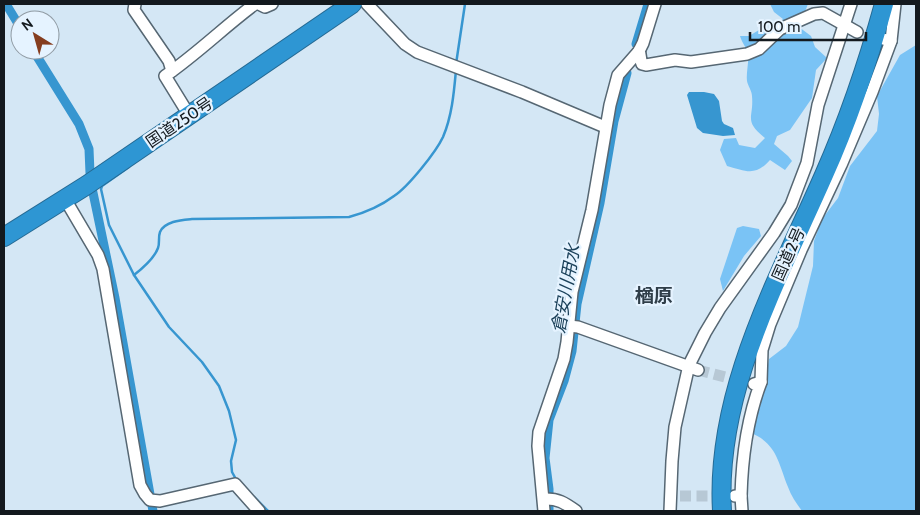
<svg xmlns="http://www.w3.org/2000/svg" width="920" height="515" viewBox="0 0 920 515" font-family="Cabin,'Noto Sans JP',sans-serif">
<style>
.green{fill:#7ac3f5}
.water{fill:#3796d0}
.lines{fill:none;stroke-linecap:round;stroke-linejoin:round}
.stream{stroke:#3796d0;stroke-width:2.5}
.canal{stroke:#3796d0;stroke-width:9}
.minor-tunnel{stroke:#b7c8d5;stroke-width:11;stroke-dasharray:11 5.5;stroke-linecap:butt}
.minor-casing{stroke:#566773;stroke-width:14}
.highway-casing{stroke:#256a94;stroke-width:20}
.minor{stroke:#fff;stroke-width:11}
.highway{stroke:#2e96d3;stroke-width:18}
.labels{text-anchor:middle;stroke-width:4.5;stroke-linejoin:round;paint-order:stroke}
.street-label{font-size:16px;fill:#13191e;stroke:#e5f3ff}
.water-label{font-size:18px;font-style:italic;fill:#1c425b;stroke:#e5f3ff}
.quarter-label{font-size:19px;font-weight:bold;fill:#2f3e49;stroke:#e5f3ff}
</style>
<rect width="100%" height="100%" fill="#d4e7f5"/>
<g class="green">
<path d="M770,4H808L799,27L811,36L815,47L827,58L816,70L812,98L790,130L777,136L774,144L788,156L792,161L785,170L770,160C755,177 746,171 727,166L720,150L724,139L736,138L739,145L755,148L765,138C743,120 754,119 752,96C752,91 748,86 747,81C746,73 749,63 748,54C747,48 742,43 740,36H749L759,30L768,32L783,19L774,12Z"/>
<path d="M916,45V511H802C797,504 791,496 788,487C778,462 777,443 749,432L764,386L769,359L786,346L798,327L813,266L814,241L822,219L838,198L850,166L877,131L879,114L877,96L900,55Z"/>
<polygon points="743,226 759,229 761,236 744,256 723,291 720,279 737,228"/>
</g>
<polygon class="water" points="689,92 704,92 714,94 719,101 722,121 724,124 733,128 735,135 723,136 703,133 697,128 687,95"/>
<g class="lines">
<g class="stream">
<polyline points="456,64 465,4"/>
<polyline points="129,167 102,186 101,189 109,225 134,275 169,327 202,362 219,386 229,411 236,440 231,461 232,472 237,481"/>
<path d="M134,275C143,268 154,259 158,248C160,243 158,237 160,232C165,221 182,220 192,219L349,217C364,213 382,205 394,196C408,187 436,152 443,137C452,116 454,92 456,70"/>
<polyline points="254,497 268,511"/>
</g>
<g class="canal">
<polyline points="6,4 20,27"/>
<polyline points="636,44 648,4"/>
<polyline points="33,50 79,124 89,149 90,173"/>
<polyline points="92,188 115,298 153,511"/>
<polyline points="549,511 549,489 545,458 549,420 564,381 572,351 577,304 600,203 614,121 627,73"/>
</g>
<g class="minor-tunnel">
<polyline points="698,370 745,382"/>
<polyline points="680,496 728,496"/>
</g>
<defs>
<g id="minor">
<polyline points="135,4 134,10 169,61 172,71"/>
<polyline points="259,4 265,7 272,4"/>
<polyline points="367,4 405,44 417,52 522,92 605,127"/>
<polyline points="883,39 891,41 895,4"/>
<path d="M639,51C641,55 640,60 642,64L646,65L675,60L691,62L747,54L759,49L780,29L814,14L823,13L857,32"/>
<path d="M189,115L165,76C197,54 224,27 255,4"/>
<polyline points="65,199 98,255 103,269 140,485 145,494 150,500 160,501 235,484 259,511"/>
<polyline points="569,326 578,327 698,370"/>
<polyline points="761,382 762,350 770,324 801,250 841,165 872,92 891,41"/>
<polyline points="735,496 741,496 742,511"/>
<path d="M741,496C742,457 747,419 761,382L754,384"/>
<path d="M544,499C557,498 565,503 576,511"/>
<polyline points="544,511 538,446 539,432 564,359 567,342 572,292 592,210 610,105 618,75 639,51 643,43 655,4"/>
<polyline points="670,511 672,461 675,427 689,365 705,333 720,308 774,233 791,205 807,163 818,105 851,4"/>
</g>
<g id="highway">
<polyline points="4,237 87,185 352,4"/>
<path d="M722,511C715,392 778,280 824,175C849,119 868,62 884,4"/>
</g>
</defs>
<use href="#minor" class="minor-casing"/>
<use href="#highway" class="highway-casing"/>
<use href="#minor" class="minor"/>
<use href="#highway" class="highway"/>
</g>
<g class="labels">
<g class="street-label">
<text transform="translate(179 122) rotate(-34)" y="6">国道250号</text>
<text transform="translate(788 254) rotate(-66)" y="6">国道2号</text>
</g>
<g class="water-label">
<text transform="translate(566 289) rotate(-80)" y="6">倉安川用水</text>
</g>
<g class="quarter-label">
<text x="654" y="302">楢原</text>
</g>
</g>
<rect width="920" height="515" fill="none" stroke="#13191e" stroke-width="10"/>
<g transform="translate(35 35) rotate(323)"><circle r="24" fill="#e5f3ff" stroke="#919ca5"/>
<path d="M0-4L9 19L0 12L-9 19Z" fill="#853d1f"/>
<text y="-8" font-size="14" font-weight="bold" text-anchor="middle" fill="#13191e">N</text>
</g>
<path d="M750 32v8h116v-8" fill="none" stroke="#13191e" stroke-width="2.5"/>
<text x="758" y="32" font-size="15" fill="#13191e" stroke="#e5f3ff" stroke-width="4" paint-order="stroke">100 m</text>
</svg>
